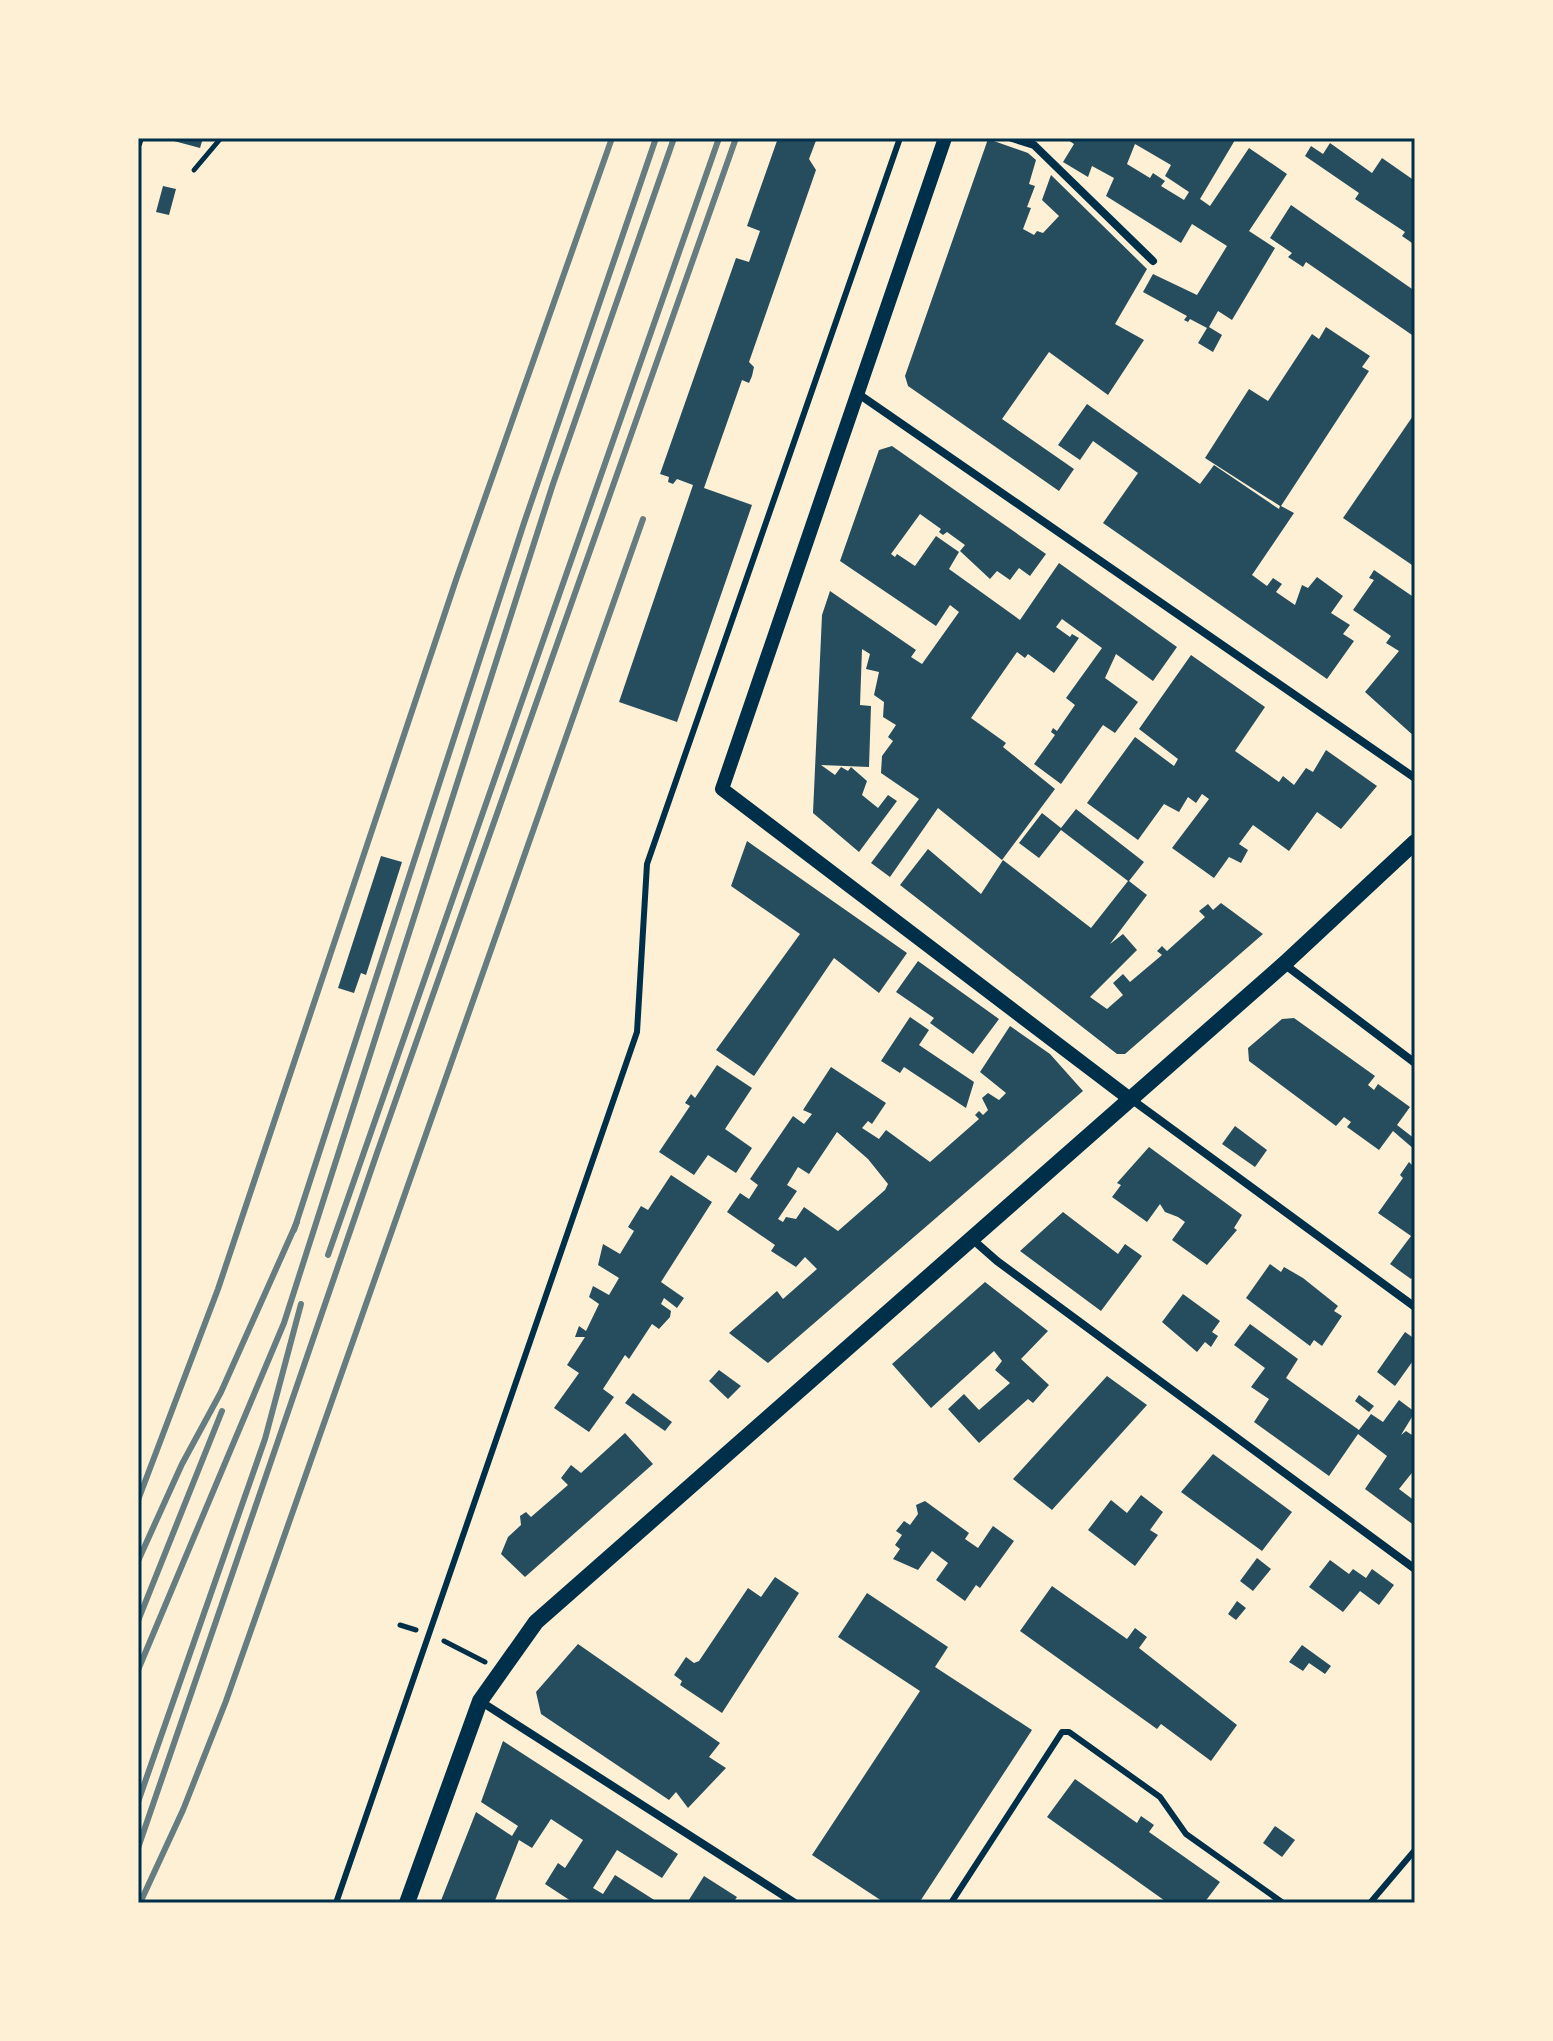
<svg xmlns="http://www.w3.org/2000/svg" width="1553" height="2041" viewBox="0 0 1553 2041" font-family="Manrope,sans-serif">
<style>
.building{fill:#264d5e;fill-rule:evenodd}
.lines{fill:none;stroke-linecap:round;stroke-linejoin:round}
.path{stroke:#003049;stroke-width:5}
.service{stroke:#003049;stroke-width:6}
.minor{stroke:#003049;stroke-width:8}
.tertiary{stroke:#003049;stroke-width:14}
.secondary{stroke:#003049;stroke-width:16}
.rail{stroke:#657d81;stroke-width:6}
.neatline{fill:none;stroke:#003049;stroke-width:3}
</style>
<rect width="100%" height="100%" fill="#fdf0d5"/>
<g class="building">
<polygon points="175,138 203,138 200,148 174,141"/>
<polygon points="778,138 817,138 809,159 816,170 749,362 754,367 752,376 749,383 742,380 704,488 752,505 677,722 619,702 693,485 677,479 673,484 668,482 669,477 660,474 736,258 749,262 760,231 747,226"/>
<path d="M1065,138H1232L1235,140L1200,199L1210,206L1249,148L1287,174L1249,231L1275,248L1232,320L1218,311L1209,327L1222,335L1213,352L1198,343L1207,328L1190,319L1188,322L1184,320L1187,316L1143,292L1153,274L1197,295L1227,246L1192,224L1181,243L1106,196L1114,178L1092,166L1088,177L1063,162L1074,144ZM1135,144L1171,165L1165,176L1189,192L1184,200L1161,186L1165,181L1153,173L1150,178L1127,164Z"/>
<polygon points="988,139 1028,153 1036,160 1029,184 1035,186 1027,207 1031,208 1023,229 1034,235 1037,231 1043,233 1059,216 1042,200 1051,175 1147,269 1115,324 1144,340 1108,395 1049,352 1002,419 1074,469 1059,491 908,386 905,376"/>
<polygon points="1330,143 1372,173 1382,158 1415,181 1415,245 1402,236 1405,232 1355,199 1359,193 1305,156 1311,146 1323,154"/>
<polygon points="163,186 176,189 169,215 156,212"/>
<polygon points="1291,205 1415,291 1415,337 1306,262 1303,267 1288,257 1292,253 1270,238"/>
<polygon points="1326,327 1370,356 1362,367 1369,371 1281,506 1294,513 1252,575 1267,586 1273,578 1282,584 1276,592 1295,605 1302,585 1308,588 1317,577 1343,596 1331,613 1350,625 1343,634 1354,641 1327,679 1103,523 1138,473 1093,441 1080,460 1058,445 1087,404 1200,484 1214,465 1279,509 1280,506 1205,458 1249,389 1268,401 1312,334 1319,339"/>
<polygon points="1415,413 1415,567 1343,518"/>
<polygon points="892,446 1046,554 1030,576 1019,568 1010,580 997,571 990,579 960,551 965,545 947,532 943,535 939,532 941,529 920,514 891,554 895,557 897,554 915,566 936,536 959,552 949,569 1020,620 1059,563 1177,647 1153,681 1116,654 1105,678 1138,702 1115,733 1103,725 1061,784 1034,764 1055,735 1051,732 1053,728 1057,731 1075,705 1066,698 1102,648 1062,619 1056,627 1070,637 1072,634 1079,638 1054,673 1028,654 1025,658 1017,652 971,718 1006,743 1003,747 1055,789 1002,860 938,808 890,877 871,863 919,799 881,773 882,756 893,741 888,737 896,725 883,717 884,702 874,695 879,672 866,669 870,654 862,649 860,705 871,706 869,767 821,765 835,775 841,767 848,771 851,767 867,781 862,795 878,808 888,795 897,801 859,852 813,813 822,615 830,591 916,650 911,657 922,664 959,612 950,605 936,626 840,561 879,450"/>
<polygon points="1374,570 1415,598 1415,737 1365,692 1399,651 1386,643 1391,636 1353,610 1374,580 1369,578"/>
<polygon points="1191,655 1265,707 1235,751 1279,782 1283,776 1294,785 1306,768 1313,772 1326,750 1377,786 1341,829 1317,812 1289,851 1253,825 1239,844 1248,850 1241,863 1229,857 1214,878 1172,848 1209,799 1202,794 1196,803 1188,797 1179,812 1164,804 1138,840 1087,803 1135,737 1174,766 1178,759 1139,729"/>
<polygon points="1076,809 1144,862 1129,881 1147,895 1110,944 1123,934 1137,950 1090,997 1107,1009 1123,995 1113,983 1123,974 1130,982 1162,955 1157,951 1162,946 1167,951 1205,917 1199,911 1208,904 1213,910 1221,903 1263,934 1125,1054 1117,1054 900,885 928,849 981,894 1003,860 1091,928 1128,881 1061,830 1039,858 1019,843 1042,813 1061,828"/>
<polygon points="747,841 907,953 879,993 834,958 754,1076 716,1050 800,934 731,886"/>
<polygon points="381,856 402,862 366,975 361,973 354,993 338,988"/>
<polygon points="918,961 999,1019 973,1054 930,1023 934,1018 896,992"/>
<polygon points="910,1017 929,1030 919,1045 974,1082 966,1108 904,1067 900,1073 881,1061"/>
<polygon points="1294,1018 1375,1076 1368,1085 1374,1090 1378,1084 1410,1107 1397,1125 1415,1139 1415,1150 1393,1131 1379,1150 1347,1127 1351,1122 1344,1117 1336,1126 1249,1061 1248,1048 1282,1019"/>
<path d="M1010,1026L1050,1054L1083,1091L768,1363L729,1333L777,1291L783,1299L817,1269L805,1257L796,1267L771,1251L775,1245L727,1212L740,1193L749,1199L758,1185L750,1179L793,1116L804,1124L812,1114L803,1110L831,1067L886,1103L872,1124L868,1121L862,1128L879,1139L886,1130L930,1162L979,1119L975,1115L979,1111L983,1115L988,1110L982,1098L988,1093L999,1100L1006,1093L980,1072ZM837,1132L868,1159L888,1184L885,1190L838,1231L804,1207L796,1219L786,1217L783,1222L778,1219L797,1191L787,1185L798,1167L809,1174Z"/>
<polygon points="717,1065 752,1088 725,1129 752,1148 736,1173 708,1155 694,1175 659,1152 690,1106 685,1103 691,1094 695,1098"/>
<polygon points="1235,1126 1267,1150 1255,1167 1222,1144"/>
<polygon points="1149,1147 1242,1215 1234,1228 1237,1230 1207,1265 1172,1240 1185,1222 1178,1217 1165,1212 1160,1204 1147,1222 1112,1197 1121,1185 1117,1183"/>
<polygon points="1409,1162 1412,1165 1415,1162 1415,1274 1411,1279 1390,1264 1411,1236 1378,1213 1403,1178 1400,1175"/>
<polygon points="671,1175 712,1202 661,1282 684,1298 677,1308 664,1298 661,1304 671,1311 670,1317 659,1329 652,1324 629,1359 625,1355 603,1389 614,1397 589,1432 554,1408 579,1373 567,1365 585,1337 575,1337 579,1326 586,1331 599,1304 589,1297 593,1286 609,1295 619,1278 598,1265 603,1244 620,1254 634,1231 628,1227 641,1206 648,1210"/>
<polygon points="1063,1212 1118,1254 1125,1244 1142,1256 1101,1311 1020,1251"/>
<polygon points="1270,1264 1281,1272 1284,1267 1303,1278 1338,1306 1334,1311 1342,1316 1322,1346 1314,1340 1310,1346 1246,1298"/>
<polygon points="985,1282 1048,1331 1021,1359 1049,1385 1033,1403 1028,1399 979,1443 948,1409 964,1394 979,1410 1010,1383 995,1370 1002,1361 994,1351 931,1408 892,1364"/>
<polygon points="1183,1294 1220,1321 1212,1332 1218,1336 1211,1347 1205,1342 1197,1352 1162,1322"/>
<polygon points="1250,1324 1298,1359 1286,1378 1359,1430 1371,1414 1383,1422 1399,1400 1415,1412 1401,1435 1406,1431 1415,1437 1415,1469 1399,1489 1415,1501 1415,1526 1365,1489 1387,1456 1358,1434 1329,1476 1254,1422 1269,1399 1251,1387 1265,1368 1234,1345"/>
<polygon points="1405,1332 1415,1339 1415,1358 1395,1386 1377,1372"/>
<polygon points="719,1370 741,1386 728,1399 709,1381"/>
<polygon points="1107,1376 1147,1405 1052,1510 1013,1479"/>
<polygon points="633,1393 672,1422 665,1431 625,1403"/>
<polygon points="1359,1395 1374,1406 1369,1412 1355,1401"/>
<polygon points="625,1433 653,1464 525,1577 501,1554 508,1537 521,1525 520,1516 526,1512 531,1517 568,1485 561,1478 571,1465 581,1473"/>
<polygon points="1213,1454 1292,1512 1262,1551 1181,1492"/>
<polygon points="1141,1495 1163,1512 1150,1530 1158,1535 1135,1566 1088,1530 1111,1500 1127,1513"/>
<polygon points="925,1501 969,1533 965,1539 978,1548 993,1526 1014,1541 980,1588 976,1585 965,1601 936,1580 948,1563 932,1551 918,1570 893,1559 900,1549 895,1545 902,1535 896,1531 904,1521 910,1525 918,1514 916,1505"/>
<polygon points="1257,1558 1271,1569 1253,1591 1240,1581"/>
<polygon points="1330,1560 1349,1574 1353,1569 1366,1578 1372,1569 1394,1585 1379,1605 1360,1591 1343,1612 1309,1587"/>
<polygon points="775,1577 799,1593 722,1713 680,1685 682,1681 674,1675 686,1657 694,1663 699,1661 748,1588 761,1597"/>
<polygon points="1052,1586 1127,1639 1135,1628 1147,1637 1139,1648 1237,1725 1211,1761 1161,1724 1157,1729 1020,1631"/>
<polygon points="867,1593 948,1647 935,1667 1032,1730 919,1903 885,1903 812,1855 920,1691 838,1637"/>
<polygon points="1237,1601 1246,1608 1236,1620 1228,1614"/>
<polygon points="578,1644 720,1743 709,1757 726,1768 688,1808 676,1792 669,1800 541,1714 536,1692"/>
<polygon points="1302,1645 1331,1666 1325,1674 1309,1663 1303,1671 1289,1662"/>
<polygon points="503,1741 678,1854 662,1878 617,1850 593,1888 603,1894 615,1875 659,1903 574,1903 545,1884 558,1863 565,1868 583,1840 551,1819 532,1848 519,1840 494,1903 440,1903 476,1812 512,1836 518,1826 481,1802"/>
<polygon points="1075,1779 1137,1823 1141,1816 1154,1825 1149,1832 1220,1882 1204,1903 1168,1903 1047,1817"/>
<polygon points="1275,1826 1295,1840 1282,1857 1263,1843"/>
<polygon points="704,1876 737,1897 733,1903 687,1903"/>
</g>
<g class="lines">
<g class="path">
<polyline points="194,170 221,138"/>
<polyline points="400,1625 416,1630"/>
<polyline points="444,1641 485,1662"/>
</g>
<g class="service">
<polyline points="336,1903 637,1032 647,864 900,138"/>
<polyline points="951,1903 1062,1732 1069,1732 1160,1797 1186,1834 1283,1903"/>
<polyline points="1370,1903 1415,1850"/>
</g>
<g class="minor">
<polyline points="1012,138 1034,145 1153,261"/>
<polyline points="138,144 140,138"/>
<polyline points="857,393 1415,778"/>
<polyline points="1284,964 1415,1063"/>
<polyline points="1131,1099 1415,1307"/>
<polyline points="972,1239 997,1261 1415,1569"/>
<polyline points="480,1701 795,1903"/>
</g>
<polyline class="tertiary" points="945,138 722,789 1130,1099"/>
<polyline class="secondary" points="407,1903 480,1701 536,1622 1284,964 1415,842"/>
<g class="rail">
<polyline points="294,1230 524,523 656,138"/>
<polyline points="328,1255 719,138"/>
<polyline points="138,1500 218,1289 457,577 612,138"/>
<polyline points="138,1561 182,1464 221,1392 297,1222"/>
<polyline points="138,1621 222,1411"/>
<polyline points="138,1670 284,1323 553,484 674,138"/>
<polyline points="138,1802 265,1439 301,1304"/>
<polyline points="138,1848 377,1153 736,138"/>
<polyline points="140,1903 183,1810 226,1701 643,519"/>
</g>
</g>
<rect width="1553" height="2041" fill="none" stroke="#fdf0d5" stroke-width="280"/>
<rect x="140" y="140" width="1273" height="1761" class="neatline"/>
</svg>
